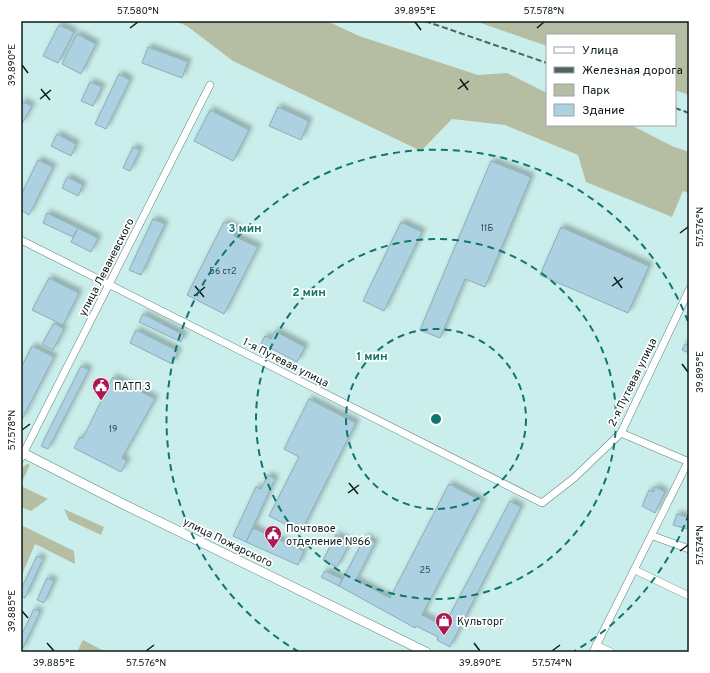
<svg xmlns="http://www.w3.org/2000/svg" width="710" height="673" viewBox="0 0 710 673" font-family="Overpass,sans-serif">
<style>
.green{fill:#b5bea3}
.building{fill:#acd2e2;stroke:#8eabb8;filter:url(#shadow)}
.lines{fill:none;stroke-linecap:round;stroke-linejoin:round}
.minor-casing{stroke:#638482;stroke-width:8}
.tertiary-casing{stroke:#638482;stroke-width:10}
.minor{stroke:#fff;stroke-width:7}
.tertiary{stroke:#fff;stroke-width:9}
.rail{stroke:#4d6261;stroke-width:2;stroke-dasharray:6 3;stroke-linecap:butt}
.ticks{fill:none;stroke:#0d1b1a;stroke-width:1.5}
.ring{fill:none;stroke:#0f766e;stroke-width:2;stroke-dasharray:7 5}
.labels{text-anchor:middle;stroke-width:3.5;stroke-linejoin:round;paint-order:stroke}
.number-label{font-size:9px;fill:#35494c}
.street-label{font-size:11px;fill:#0d1b1a;stroke:#fff}
.poi-label{font-size:11px;fill:#0d1b1a;stroke:#fff;text-anchor:start}
.centre{fill:#0f766e;stroke:#fff;stroke-width:2}
.ring-label{font-size:12px;text-anchor:middle;font-weight:bold;fill:#0f766e;stroke:#fff;stroke-width:3.5;stroke-linejoin:round;paint-order:stroke}
.neatline{fill:none;stroke:#0d1b1a;stroke-width:1.5}
.ticks-label{font-size:10px;text-anchor:middle;fill:#0d1b1a}
</style>
<defs>
<filter id="shadow"><feDropShadow dx="3.5" dy="-3.5" stdDeviation="2" flood-color="#0004"/></filter>
</defs>
<rect width="100%" height="100%" fill="#caeeeb"/>
<g class="green">
<polygon points="175,21 327,21 359,36 478,75 507,73 547,93 547,125 631,125 672,146 689,152 689,193 683,191 672,217 586,182 578,155 505,125 452,119 421,151 233,61 187,26"/>
<polygon points="475,21 689,21 689,95 675,90 675,35 547,35 547,46"/>
<polygon points="27,464 30,465 21,484 21,469"/>
<polygon points="21,486 48,499 31,511 21,507"/>
<polygon points="64,509 104,527 101,535 69,520"/>
<polygon points="21,525 74,551 75,564 35,544 21,577"/>
<polygon points="83,640 106,652 77,652"/>
</g>
<g class="building">
<polygon points="59,25 74,32 58,63 43,56"/>
<polygon points="77,34 96,44 81,74 62,64"/>
<polygon points="148,47 188,62 182,78 142,63"/>
<polygon points="119,74 130,80 106,129 95,124"/>
<polygon points="90,82 102,87 93,106 81,101"/>
<polygon points="21,101 32,106 21,125"/>
<polygon points="278,107 309,121 301,140 269,126"/>
<polygon points="210,110 249,130 233,161 194,141"/>
<polygon points="57,134 76,144 71,156 51,146"/>
<polygon points="133,147 140,150 130,171 123,168"/>
<polygon points="38,160 53,167 29,215 21,210 21,195"/>
<polygon points="491,161 531,177 485,287 465,279 440,338 420,330"/>
<polygon points="67,177 83,185 78,196 62,188"/>
<polygon points="47,213 78,228 73,237 43,223"/>
<polygon points="153,219 165,224 141,275 129,270"/>
<polygon points="224,222 238,229 234,236 258,247 224,314 187,295"/>
<polygon points="401,222 422,232 384,311 363,301"/>
<polygon points="561,227 649,266 628,313 540,275"/>
<polygon points="78,228 98,238 91,252 71,242"/>
<polygon points="49,278 79,293 63,325 32,310"/>
<polygon points="143,314 184,335 181,342 139,322"/>
<polygon points="54,323 64,329 53,350 42,344"/>
<polygon points="136,330 178,351 172,364 130,343"/>
<polygon points="275,331 305,347 297,362 261,343 265,336 271,339"/>
<polygon points="685,344 689,345 689,353 682,350"/>
<polygon points="32,346 54,357 21,421 21,368"/>
<polygon points="81,366 89,370 48,449 41,446"/>
<polygon points="113,377 155,399 122,458 127,461 121,472 74,448 80,437 83,438"/>
<polygon points="309,399 356,423 301,532 269,516 299,457 284,449"/>
<polygon points="268,475 275,479 246,542 233,536 256,487 261,489"/>
<polygon points="449,484 482,501 422,615 444,626 510,501 521,507 450,647 437,640 438,637 416,626 415,628 339,586 365,537 375,543 356,580 390,598"/>
<polygon points="655,487 665,492 655,513 642,506 649,490 653,492"/>
<polygon points="677,514 689,518 687,529 673,525"/>
<polygon points="253,528 304,551 298,565 246,542"/>
<polygon points="336,535 350,542 337,567 323,560"/>
<polygon points="37,556 43,559 25,598 21,596 21,589"/>
<polygon points="325,571 342,579 339,586 321,577"/>
<polygon points="47,578 54,581 44,603 37,600"/>
<polygon points="34,609 40,612 21,652 21,636"/>
</g>
<g class="lines">
<defs>
<g id="minor">
<polyline points="21,240 542,503 574,478 621,433 689,290"/>
<polyline points="621,433 689,462"/>
<polyline points="21,458 210,85"/>
<polyline points="653,536 689,549"/>
<polyline points="635,570 689,596"/>
<polyline points="596,645 611,652"/>
<polyline points="593,652 689,460"/>
</g>
<polyline id="tertiary" points="21,452 121,503 426,652"/>
</defs>
<use href="#minor" class="minor-casing"/>
<use href="#tertiary" class="tertiary-casing"/>
<use href="#minor" class="minor"/>
<use href="#tertiary" class="tertiary"/>
<g class="rail">
<polyline points="425,21 547,63"/>
<polyline points="675,108 689,113"/>
</g>
</g>
<path class="ticks" d="M415,22L421,30M130,28L138,22M537,28L544,22M22,65L28,73M460,79L468,90M41,89L50,100M458,89L469,81M40,99L51,90M680,233L688,227M614,277L622,288M195,286L204,297M612,286L623,278M194,296L205,287M682,364L688,372M22,430L30,424M349,483L358,494M348,493L359,485M680,551L688,545M22,611L28,618M47,643L54,651M474,643L480,651M146,651L154,645M552,651L560,645"/>
<g class="ring">
<circle cx="436" cy="419" r="90"/>
<circle cx="436" cy="419" r="180"/>
<path d="M689 514A270 270 0 0 1 573 652M299 652A270 270 0 1 1 689 324"/>
</g>
<defs>
<symbol id="civic-pin" viewBox="-11 -11 22 30"><path d="M0 17L-7.5 6A9.5 9.5 0 1 1 7.5 6Z" fill="#aa184f" stroke="#fff"/><path d="M-.6-6.5H3V-4.5H.6V-3L4-1V1h2V6H-6V1h2V-1L-.6-3ZM-1.2 2.5V6h2.4V2.5Z" fill="#fff"/></symbol>
<symbol id="shop-pin" viewBox="-11 -11 22 30"><path d="M0 17L-7.5 6A9.5 9.5 0 1 1 7.5 6Z" fill="#aa184f" stroke="#fff"/><path d="M-5-2.5h2.3a2.7 3.5 0 0 1 5.4 0H5L5.5 6h-11ZM-1.5-2.5h3a1.5 2.3 0 0 0-3 0Z" fill="#fff"/></symbol>
</defs>
<g fill-rule="evenodd">
<use href="#civic-pin" x="91" y="376" width="20" height="27"/>
<use href="#civic-pin" x="263" y="524" width="20" height="27"/>
<use href="#shop-pin" x="434" y="611" width="20" height="27"/>
</g>
<g class="labels">
<g class="number-label">
<text x="487" y="231">11Б</text>
<text x="223" y="274">56 ст2</text>
<text x="113" y="432">19</text>
<text x="425" y="573">25</text>
</g>
<g class="street-label">
<text transform="translate(106 267) rotate(-63)" y="4">улица Леваневского</text>
<text transform="translate(286 362) rotate(27)" y="4">1-я Путевая улица</text>
<text transform="translate(632 382) rotate(-64)" y="4">2-я Путевая улица</text>
<text transform="translate(228 542) rotate(26)" y="4">улица Пожарского</text>
</g>
<g class="poi-label">
<text x="114" y="390">ПАТП 3</text>
<text x="286" y="532">Почтовое<tspan x="286" dy="13">отделение №66</tspan></text>
<text x="457" y="625">Культорг</text>
</g>
</g>
<circle cx="436" cy="419" r="6" class="centre"/>
<g class="ring-label">
<text x="245" y="232">3 мин</text>
<text x="309" y="296">2 мин</text>
<text x="372" y="360">1 мин</text>
</g>
<rect width="710" height="673" fill="none" stroke="#ffffff" stroke-width="44"/>
<rect x="546" y="34" width="130" height="92" fill="#ffffff" stroke="#9ea4a3"/>
<rect x="554" y="47" width="20" height="6" fill="#ffffff" stroke="#9ea4a3"/>
<text x="582" y="54" font-size="12" fill="#0d1b1a">Улица</text>
<rect x="554" y="67" width="20" height="6" fill="#4d6261" stroke="#9ea4a3"/>
<text x="582" y="74" font-size="12" fill="#0d1b1a">Железная дорога</text>
<rect x="554" y="84" width="20" height="12" fill="#b5bea3" stroke="#9ea4a3"/>
<text x="582" y="94" font-size="12" fill="#0d1b1a">Парк</text>
<rect x="554" y="104" width="20" height="12" fill="#acd2e2" stroke="#9ea4a3"/>
<text x="582" y="114" font-size="12" fill="#0d1b1a">Здание</text>
<rect x="22" y="22" width="666" height="629" class="neatline"/>
<g class="ticks-label">
<text x="138" y="14">57.580°N</text>
<text x="415" y="14">39.895°E</text>
<text x="544" y="14">57.578°N</text>
<text transform="translate(11 65) rotate(-90)" y="4">39.890°E</text>
<text transform="translate(699 227) rotate(-90)" y="4">57.576°N</text>
<text transform="translate(699 372) rotate(-90)" y="4">39.895°E</text>
<text transform="translate(11 430) rotate(-90)" y="4">57.578°N</text>
<text transform="translate(699 545) rotate(-90)" y="4">57.574°N</text>
<text transform="translate(11 611) rotate(-90)" y="4">39.885°E</text>
<text x="54" y="666">39.885°E</text>
<text x="146" y="666">57.576°N</text>
<text x="480" y="666">39.890°E</text>
<text x="552" y="666">57.574°N</text>
</g>
</svg>
